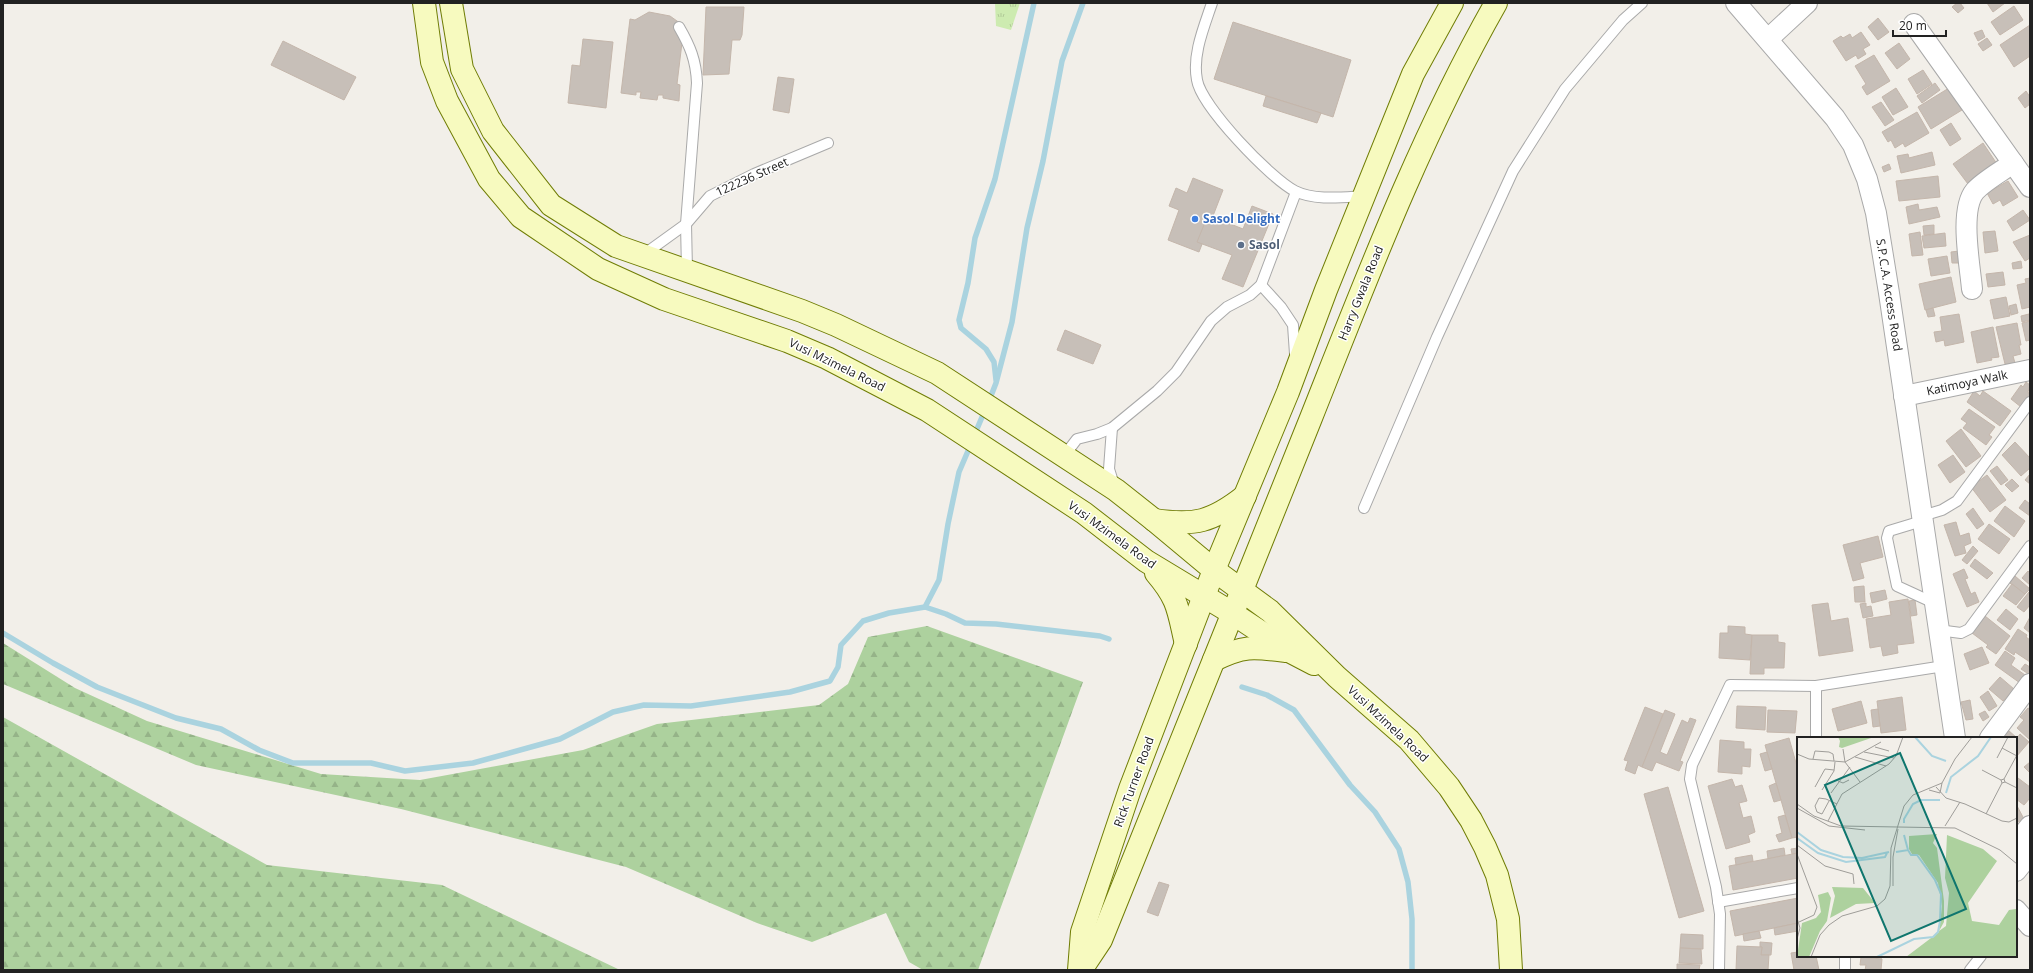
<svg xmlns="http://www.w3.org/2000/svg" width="2033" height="973" viewBox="0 0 2033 973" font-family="'Open Sans',sans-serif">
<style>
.grass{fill:url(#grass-tufts)}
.forest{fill:url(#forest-firs)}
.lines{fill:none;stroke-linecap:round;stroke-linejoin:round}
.stream{stroke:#aad3df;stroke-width:5.5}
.building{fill:#c7bfb8;stroke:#c4b6ab}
.lane-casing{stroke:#a9a9a9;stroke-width:12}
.street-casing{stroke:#a9a9a9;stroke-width:22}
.secondary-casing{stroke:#707d05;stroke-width:24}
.lane{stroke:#fff;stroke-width:10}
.street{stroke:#fff;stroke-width:20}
.secondary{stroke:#f7fabf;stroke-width:22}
.shop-dot{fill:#3f7fe0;stroke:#fff;stroke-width:1.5}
.service-dot{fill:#5c6f8a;stroke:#fff;stroke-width:1.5}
.labels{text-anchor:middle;stroke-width:3;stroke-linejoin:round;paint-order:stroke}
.street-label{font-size:12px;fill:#222;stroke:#fff}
.shop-label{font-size:12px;font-weight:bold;fill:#366cbe;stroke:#fff;text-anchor:start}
.service-label{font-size:12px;font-weight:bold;fill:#4e5e75;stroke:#fff;text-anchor:start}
.inset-river{fill:none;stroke:#aad3df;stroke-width:2}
.inset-road{fill:none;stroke:#9f9d99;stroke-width:1}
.view{fill:#0f766e;fill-opacity:0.15;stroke:#0f766e;stroke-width:2}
.inset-edge{fill:none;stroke:#222;stroke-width:2}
</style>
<defs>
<pattern id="grass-tufts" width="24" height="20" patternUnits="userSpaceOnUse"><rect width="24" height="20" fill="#cdebb0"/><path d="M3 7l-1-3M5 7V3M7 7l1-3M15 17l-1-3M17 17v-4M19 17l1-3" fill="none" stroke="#b0c997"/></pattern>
<pattern id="forest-firs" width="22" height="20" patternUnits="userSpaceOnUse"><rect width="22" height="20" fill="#add19e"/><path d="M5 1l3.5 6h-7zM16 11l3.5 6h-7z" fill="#95b388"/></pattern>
</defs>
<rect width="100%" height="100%" fill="#f2efe9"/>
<polygon class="grass" points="995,3 1020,3 1011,30 996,26"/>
<g class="forest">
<polygon points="927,626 1083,682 978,970 923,970 909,962 886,913 812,942 757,923 626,867 401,809 196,765 3,684 3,643 75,688 147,721 321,774 420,780 583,750 657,724 819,705 848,684 868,637"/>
<polygon points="3,717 267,865 442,885 620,970 3,970"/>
</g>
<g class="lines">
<g class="stream">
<polyline points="996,380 994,362 986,349 961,328 959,320 968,283 975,238 995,179 1034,3"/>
<polyline points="989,401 996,383 1012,322 1027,228 1043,161 1062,61 1083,3"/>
<polyline points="974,436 985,410"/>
<polyline points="925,607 946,614 965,623 996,624 1100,636 1109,639"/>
<polyline points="3,633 53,663 97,687 176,718 221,729 259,750 293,763 371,763 405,771 473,763 560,739 613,712 644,705 691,706 790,692 830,681 838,667 841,645 863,621 889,613 925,607 939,580 948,524 959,472 971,444"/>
<polyline points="1242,687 1267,695 1294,710 1350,785 1375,812 1399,849 1408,882 1412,919 1412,970"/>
</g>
</g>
<g class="building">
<polygon points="1957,3 1960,3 1964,8 1958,13 1952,7"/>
<polygon points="1987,3 2005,3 1993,12"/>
<polygon points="2014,6 2023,20 2000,35 1991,22"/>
<polygon points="706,7 744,7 742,35 740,40 732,40 729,74 703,75"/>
<polygon points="649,12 670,16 684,26 677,84 680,85 679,101 663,98 663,95 658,95 657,100 640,98 641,92 636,92 636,95 621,93 630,19 635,20"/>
<polygon points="1878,18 1889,32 1878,40 1868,27"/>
<polygon points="1233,22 1351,60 1333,117 1214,79"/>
<polygon points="2030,25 2030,56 2014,67 2000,45"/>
<polygon points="1982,30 1985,37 1978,41 1974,33"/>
<polygon points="1861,32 1870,45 1863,49 1866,54 1858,59 1856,55 1846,61 1833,41 1841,36 1843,38 1850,34 1852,38"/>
<polygon points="1987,38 1992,45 1983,51 1978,44"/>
<polygon points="583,39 613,42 606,108 568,103 572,65 580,66"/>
<polygon points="283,41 356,77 344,100 271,65"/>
<polygon points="1899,43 1910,59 1897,69 1885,53"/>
<polygon points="1874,55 1890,81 1867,95 1862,87 1866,84 1855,66"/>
<polygon points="1923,70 1932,84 1917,94 1908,79"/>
<polygon points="778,77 794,79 789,113 773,110"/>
<polygon points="1935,83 1940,90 1922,103 1917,96"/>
<polygon points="1896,88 1908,107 1893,115 1882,97"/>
<polygon points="1949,88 1962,110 1931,129 1918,107"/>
<polygon points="2026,91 2030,97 2030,104 2025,108 2018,98"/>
<polygon points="1266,96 1321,113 1317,123 1263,106"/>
<polygon points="1881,102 1894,120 1885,126 1872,107"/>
<polygon points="1917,112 1929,133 1905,147 1903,143 1895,148 1891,140 1888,142 1882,132"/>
<polygon points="1951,123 1961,139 1950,146 1940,130"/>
<polygon points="1983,143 1997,164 1968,184 1953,164"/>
<polygon points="1932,152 1935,165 1901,173 1897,156 1908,154 1909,158"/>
<polygon points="1889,164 1891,169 1884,172 1882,167"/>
<polygon points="1938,176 1940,197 1899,201 1896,181"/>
<polygon points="1193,178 1223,190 1199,252 1168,240 1179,210 1169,206 1176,188 1187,193"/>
<polygon points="2008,181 2018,197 2003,206 2000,200 1993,204 1987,193"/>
<polygon points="1918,204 1919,210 1937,207 1940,217 1909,224 1906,207"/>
<polygon points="1252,206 1273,214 1243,287 1222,279 1232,255 1197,242 1208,215 1243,229"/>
<polygon points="2023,210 2030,220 2013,231 2007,221"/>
<polygon points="1934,225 1934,234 1924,235 1923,226"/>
<polygon points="1995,231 1998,251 1985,253 1983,232"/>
<polygon points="1920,232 1923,255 1912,256 1909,234"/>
<polygon points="1945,233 1946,246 1924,248 1922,236"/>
<polygon points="2030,235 2030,258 2025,261 2013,242"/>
<polygon points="1959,251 1961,263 1952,263 1951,252"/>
<polygon points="1947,256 1950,273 1931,276 1928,259"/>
<polygon points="2021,261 2022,268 2013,269 2012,263"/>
<polygon points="2003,272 2005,285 1988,287 1986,274"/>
<polygon points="1951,277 1956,302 1925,310 1919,284"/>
<polygon points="2030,278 2030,307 2022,309 2017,285 2026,283 2025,279"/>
<polygon points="2006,297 2010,316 1994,319 1990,300"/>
<polygon points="2016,304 2018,313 2011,315 2009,306"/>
<polygon points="1933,308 1935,316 1928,317 1926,310"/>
<polygon points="1959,314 1964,342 1945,346 1944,340 1936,342 1934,332 1942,331 1940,317"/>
<polygon points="2029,314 2030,320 2022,322 2021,316"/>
<polygon points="2030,321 2030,340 2026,341 2022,323"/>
<polygon points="2017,323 2021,345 2019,345 2021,354 2013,356 2015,363 2005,364 1996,327"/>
<polygon points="1993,327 1999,357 1991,358 1992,360 1977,363 1971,332"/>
<polygon points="1065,330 1101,345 1093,364 1057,350"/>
<polygon points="2026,382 2030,385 2028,392 2030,395 2021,407 2011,399 2021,385 2023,387"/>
<polygon points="1974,391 1980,396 1983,391 2011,411 2000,426 1967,402"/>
<polygon points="1969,409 1995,427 1989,435 1992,437 1986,445 1963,428 1967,423 1961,419"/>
<polygon points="1961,429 1981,456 1966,467 1946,441"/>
<polygon points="2015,442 2030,458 2030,468 2021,476 2002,455"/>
<polygon points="1953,455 1965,472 1950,483 1938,465"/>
<polygon points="1997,466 2008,480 2001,485 1990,471"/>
<polygon points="2030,474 2030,484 2025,480"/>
<polygon points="1987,475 2006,500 1990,512 1971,487"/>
<polygon points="2012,479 2019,486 2012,492 2005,485"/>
<polygon points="2025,500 2030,504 2030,516 2019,508"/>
<polygon points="2005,506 2025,521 2014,537 1994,521"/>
<polygon points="1973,508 1984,524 1977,529 1966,514"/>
<polygon points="1956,522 1960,536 1969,533 1971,543 1964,546 1966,553 1955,556 1944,525"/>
<polygon points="1989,524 2010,539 1999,554 1978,539"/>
<polygon points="1878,536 1883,557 1860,563 1864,578 1853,581 1843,545"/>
<polygon points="1973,546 1978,551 1967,564 1962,560"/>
<polygon points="1975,559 1993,573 1987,579 1970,566"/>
<polygon points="1964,569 1968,578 1965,579 1971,594 1975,592 1979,602 1967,607 1953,574"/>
<polygon points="2028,571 2030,573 2030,585 2022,578"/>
<polygon points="2015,576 2030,589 2024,595 2010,583"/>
<polygon points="2012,584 2025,594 2016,605 2003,596"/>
<polygon points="1864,586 1865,602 1855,602 1854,587"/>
<polygon points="1885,590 1887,599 1872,603 1870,593"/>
<polygon points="2029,592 2030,605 2024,612 2017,607"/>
<polygon points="1908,599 1914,643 1897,645 1898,653 1883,656 1881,646 1870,648 1866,619 1891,615 1889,602"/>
<polygon points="1915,600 1917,615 1911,616 1909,601"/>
<polygon points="1828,603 1831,621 1848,618 1853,651 1819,656 1812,605"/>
<polygon points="1866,603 1866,607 1871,606 1873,616 1863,618 1860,604"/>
<polygon points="2006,609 2018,619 2010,630 1997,620"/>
<polygon points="1985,616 2010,636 1996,654 1986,647 1988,645 1972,633"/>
<polygon points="2030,617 2030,633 2024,628"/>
<polygon points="1728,626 1745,627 1745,634 1752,635 1750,660 1719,658 1720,633 1728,633"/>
<polygon points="2018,629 2027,635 2026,637 2030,640 2030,662 2015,652 2014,655 2005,649"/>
<polygon points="1752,635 1778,635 1778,642 1785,643 1784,668 1764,668 1764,674 1750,674"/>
<polygon points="1982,647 1989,663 1970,670 1964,654"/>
<polygon points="2005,651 2015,658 2011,665 2025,675 2020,683 1995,665"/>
<polygon points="2025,664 2030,667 2030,675 2021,669"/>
<polygon points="2000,677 2014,689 2003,701 1989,689"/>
<polygon points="1988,691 1997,706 1989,711 1980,697"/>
<polygon points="1902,697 1906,730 1881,733 1877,701"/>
<polygon points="1970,700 1973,719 1966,720 1961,702"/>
<polygon points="1861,701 1867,723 1838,731 1832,709"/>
<polygon points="1737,706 1766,707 1765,730 1736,728"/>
<polygon points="1645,707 1663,714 1642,767 1638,765 1635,774 1625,770 1628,761 1624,760"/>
<polygon points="2028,708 2030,709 2030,740 2017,728 2024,720 2020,717"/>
<polygon points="1878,709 1880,726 1873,727 1871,710"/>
<polygon points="1665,710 1675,714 1660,752 1667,755 1682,720 1688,723 1690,718 1696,720 1680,761 1683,762 1679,771 1656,762 1652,771 1642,767"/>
<polygon points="1768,710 1797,711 1795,733 1767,732"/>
<polygon points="1985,711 1989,717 1983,721 1979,714"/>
<polygon points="2008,730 2017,738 2020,734 2029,742 2016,757 2016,738 2000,738"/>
<polygon points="1789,738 1798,770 1798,837 1792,838 1765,745"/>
<polygon points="1720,740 1744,742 1744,749 1751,749 1750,767 1742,766 1742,774 1718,772"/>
<polygon points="1767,752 1772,769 1765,771 1760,754"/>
<polygon points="2030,762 2030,773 2024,767"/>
<polygon points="2018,778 2030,787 2030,798 2024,805 2016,799 2016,781"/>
<polygon points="1732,779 1735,787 1742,785 1747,801 1739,803 1743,818 1751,816 1755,832 1748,835 1750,842 1726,849 1708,786"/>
<polygon points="1776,783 1781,800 1774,802 1769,786"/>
<polygon points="1668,787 1704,911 1679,918 1644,794"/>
<polygon points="2016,804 2024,819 2016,823 2019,827 2016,829"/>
<polygon points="1785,815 1792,838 1779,842 1776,835 1782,833 1778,817"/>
<polygon points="1784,848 1785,855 1768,859 1767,851"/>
<polygon points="1798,848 1798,853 1792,854 1791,849"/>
<polygon points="1798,853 1798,878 1733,890 1729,866"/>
<polygon points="1752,855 1753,861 1736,865 1735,858"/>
<polygon points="1159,882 1169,885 1158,916 1147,912"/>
<polygon points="1798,898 1798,923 1735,936 1730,911"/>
<polygon points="1798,923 1798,931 1775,935 1774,928"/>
<polygon points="1759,931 1761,938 1744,941 1743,934"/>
<polygon points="1681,934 1703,935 1703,949 1680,948"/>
<polygon points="1760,942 1772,943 1771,955 1761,955 1762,947 1760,947"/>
<polygon points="1737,946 1762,947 1761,955 1769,955 1768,970 1736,970"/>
<polygon points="1680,948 1701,949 1702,964 1679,963"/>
<polygon points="1798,952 1798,956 1816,956 1819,970 1794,970 1791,953"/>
<polygon points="1859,956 1883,956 1882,958"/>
<polygon points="1861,957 1882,959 1881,970 1865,970 1866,965 1860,965"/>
<polygon points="1677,964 1700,965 1699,970 1677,970"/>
</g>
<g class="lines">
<defs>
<g id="lane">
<path d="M1212,3C1204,27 1192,55 1197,80C1201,106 1271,179 1295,191C1315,201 1344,197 1365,196"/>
<path d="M679,27C690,46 696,60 697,83L686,224L687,270"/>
<polyline points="643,255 686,224 710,196 754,174 828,143"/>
<polyline points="1261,285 1281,307 1293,325 1295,354"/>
<polyline points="1112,428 1109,469 1114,485"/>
<polyline points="1064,456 1077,439 1097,434 1112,428 1157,391 1176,372 1211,321 1227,307 1250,295 1261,285 1296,192"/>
<polyline points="1364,508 1437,337 1513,171 1565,89 1623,20 1642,3"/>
<polyline points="1922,516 1942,510 1957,501 2030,402"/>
<polyline points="1922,521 1889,531 1887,538 1897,586 1934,603"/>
<polyline points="1938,630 1961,633 1969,629 2030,546"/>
<polyline points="1816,738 1816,686"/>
<polyline points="1718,902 1798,888"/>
<polyline points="1719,970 1720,914 1716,887 1690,779 1692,765 1730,685 1816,686 1944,666"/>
<polyline points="1845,970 1845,956"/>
<polyline points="1970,970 1981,956"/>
</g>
<g id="street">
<polyline points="1736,3 1835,118 1853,145 1867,179 1876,213 1889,293 1955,738"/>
<polyline points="1914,24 2030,187"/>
<polyline points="1768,39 1807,3"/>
<path d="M1972,289C1970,265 1959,210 1975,191C1984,181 2002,171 2013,163"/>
<polyline points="1904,396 2030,370"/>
<polyline points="1990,738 2030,684"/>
<polyline points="2016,871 2024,861 2018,841 2030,826"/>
<polyline points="2016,910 2030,926"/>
</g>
<g id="secondary">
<polyline points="424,3 432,62 447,101 489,179 521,217 598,269 664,299 787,341 827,358 927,410 1084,513 1146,561 1232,613 1291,652 1314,664"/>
<polyline points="451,3 462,69 493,131 551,205 616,246 802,311 836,325 937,373 1116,490 1154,520 1214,570 1270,611 1337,677 1409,740 1449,787 1471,820 1485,847 1497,875 1508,919 1511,970"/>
<path d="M1154,520C1195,526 1212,522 1245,496"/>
<path d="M1156,573C1179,600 1178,610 1186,644"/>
<path d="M1214,660C1244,645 1254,647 1286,651"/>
<polyline points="1079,970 1082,932 1130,789 1214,570 1288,392 1326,290 1413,74 1452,3"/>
<path d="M1081,970L1101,940C1172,766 1241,592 1311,418C1367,277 1421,135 1496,3"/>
</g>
</defs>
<use href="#lane" class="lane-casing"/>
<use href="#street" class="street-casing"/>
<use href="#secondary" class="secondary-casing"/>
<use href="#lane" class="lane"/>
<use href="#street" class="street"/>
<use href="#secondary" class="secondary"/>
</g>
<circle class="shop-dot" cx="1195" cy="219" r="4"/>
<circle class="service-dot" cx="1241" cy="245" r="4"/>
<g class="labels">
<g class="street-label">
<text transform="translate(752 177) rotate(-24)" y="4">122236 Street</text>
<text transform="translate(1361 293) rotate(-68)" y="4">Harry Gwala Road</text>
<text transform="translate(1889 295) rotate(81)" y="4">S.P.C.A. Access Road</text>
<text transform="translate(837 365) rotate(26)" y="4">Vusi Mzimela Road</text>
<text transform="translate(1967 383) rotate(-12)" y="4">Katimoya Walk</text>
<text transform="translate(1112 535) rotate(36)" y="4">Vusi Mzimela Road</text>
<text transform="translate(1388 724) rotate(43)" y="4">Vusi Mzimela Road</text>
<text transform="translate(1134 782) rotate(-70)" y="4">Rick Turner Road</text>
</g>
<g class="shop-label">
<text x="1203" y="223">Sasol Delight</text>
</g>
<g class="service-label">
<text x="1249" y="249">Sasol</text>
</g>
</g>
<g transform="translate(1797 737)">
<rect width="220" height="220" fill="#f2efe9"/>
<path d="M41,0H77L45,11L42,10L43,4ZM140,97L136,106L140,111L147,164V185L142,194L149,189L152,156L148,141L150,98L186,112L200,124L171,166L175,184L202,188L212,173L219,172L220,220H109L142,195L145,169L141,146L122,118L115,117L112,112V99ZM35,150L66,151L78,166L59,167L33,181L38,159ZM31,155L34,161L30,184L23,194L12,220H0L5,186L19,181L24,175L21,158Z" fill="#add19e"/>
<path class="inset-river" d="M118,0L135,19L149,24M149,56L154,40L181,19L194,0M107,86V82L116,67L124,63H143M0,95L24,113L46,120L65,121L92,115M107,98L111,113M0,101L21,116L49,125L88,120L90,116M80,220L117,202L136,200L141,195L143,184L144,157L138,143L120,118H114L111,113L99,115"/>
<path class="inset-road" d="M78,10L92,14M205,11L220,19M46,12L48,25L84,5M67,15L97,21M0,17L12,22L48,25L63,45M58,20L89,29M200,21L211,0M16,22L18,14L32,15L36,17L37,24M185,33L204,43M207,42L220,18M41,44L46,46L52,43M208,45L220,51M18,50L28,32L37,33M139,50L149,61L168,67L205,84L212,85L220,81M25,53L37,34L38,25M132,53L143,56L145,46M34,56L53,30M32,64L25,77L20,75L18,69L22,61L29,62L40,67M0,67L17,79L44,89L158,91L203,113L220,127M0,71L32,89L68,93M189,77L205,46L208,45L207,42L204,43L205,46M31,84L45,57L92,27L99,19L106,0M148,89L163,65M0,108L28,129L56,137L57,147M0,117L20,170L17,178L2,185M96,149V120L101,92M0,181L3,191L0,202M14,220L23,198L32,188L45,179L80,169L88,162L93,149L94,111L107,69L116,58L145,46L158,22L175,0"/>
<path class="view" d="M103,16L169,172L94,204L28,48Z"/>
<rect width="220" height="220" class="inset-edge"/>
</g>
<rect width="2033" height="973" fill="none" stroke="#222222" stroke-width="8"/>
<path d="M1893 30v6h53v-6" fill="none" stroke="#222222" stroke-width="2"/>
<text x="1899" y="30" font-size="12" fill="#222222" stroke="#ffffff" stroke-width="3" paint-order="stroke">20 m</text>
</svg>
